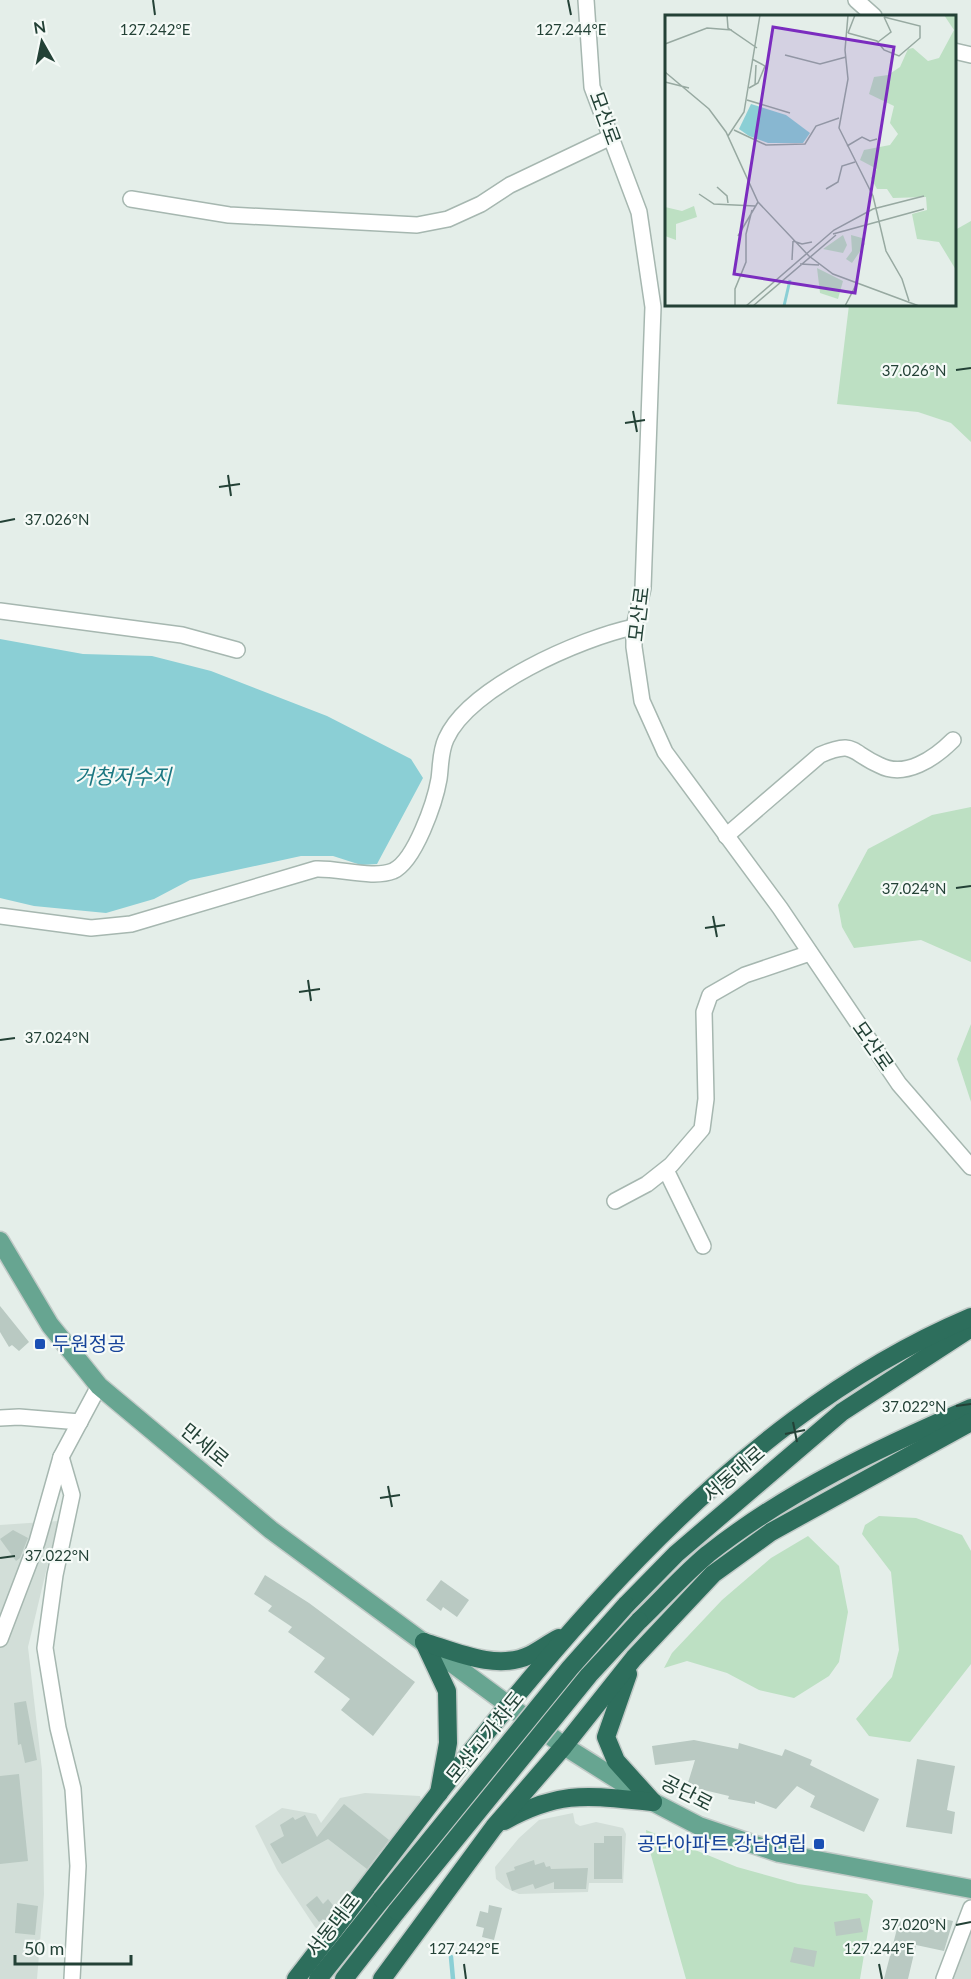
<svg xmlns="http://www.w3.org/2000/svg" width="971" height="1979" viewBox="0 0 971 1979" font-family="Lato,'Noto Sans KR',sans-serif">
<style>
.built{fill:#d2ded8}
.green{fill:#bde0c3}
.water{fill:#8bcfd5}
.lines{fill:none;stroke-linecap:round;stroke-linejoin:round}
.stream{stroke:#8bcfd5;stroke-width:4.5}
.building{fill:#b9c9c2}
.minor-casing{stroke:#a6b7b0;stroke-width:18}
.major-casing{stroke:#c1cac7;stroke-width:21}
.highway-casing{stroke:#c1cac7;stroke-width:21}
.minor{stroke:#fff;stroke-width:15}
.major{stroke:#67a591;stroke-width:18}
.highway{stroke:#2d6e5c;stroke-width:18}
.highway-bridge-casing{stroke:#c1cac7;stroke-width:21;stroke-linecap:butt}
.highway-bridge{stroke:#2d6e5c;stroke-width:18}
.ticks{fill:none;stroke:#234136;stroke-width:2}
.transit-dot{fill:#1a4fb4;stroke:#f5faf7;stroke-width:2}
.labels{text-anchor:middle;stroke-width:4.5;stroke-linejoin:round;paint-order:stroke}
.street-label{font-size:20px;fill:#234136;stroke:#f5faf7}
.transit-label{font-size:20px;fill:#164399;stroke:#f5faf7;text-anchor:start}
.water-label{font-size:21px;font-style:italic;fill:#1a7680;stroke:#f5faf7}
.inset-river{fill:none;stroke:#8bcfd5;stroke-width:3}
.inset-road{fill:none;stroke:#97a9a1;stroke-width:1.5}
.view{fill:#7b2cbf;fill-opacity:0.15;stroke:#7b2cbf;stroke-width:3}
.inset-edge{fill:none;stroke:#234136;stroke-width:3}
.ticks-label{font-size:15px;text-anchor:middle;fill:#234136;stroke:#f5faf7;stroke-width:4.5;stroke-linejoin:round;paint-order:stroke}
</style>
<rect width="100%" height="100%" fill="#e4eee9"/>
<g class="built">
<polygon points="58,1521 28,1647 42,1770 44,1894 37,1979 0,1979 0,1525"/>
<polygon points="365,1793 420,1796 422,1803 323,1934 315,1927 277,1870 255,1826 282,1808 316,1814 321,1823 340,1798"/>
<polygon points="573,1813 575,1823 580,1826 596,1822 623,1828 626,1834 623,1883 589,1883 588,1892 519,1894 506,1888 496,1879 495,1867 519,1838 539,1820"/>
<polygon points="971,1933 971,1979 953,1979"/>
</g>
<g class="green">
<polygon points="971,221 971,442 951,423 918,412 837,404 849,305 954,304 955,230"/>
<polygon points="971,807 971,962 921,940 854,948 842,927 838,905 868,849 932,815"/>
<polygon points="971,1024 971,1102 957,1059"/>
<polygon points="879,1516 916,1518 962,1535 971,1551 971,1664 910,1742 869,1736 856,1719 892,1677 899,1650 891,1572 862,1534 865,1525"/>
<polygon points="808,1536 839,1566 848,1612 839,1662 829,1676 794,1698 759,1690 727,1673 687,1661 664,1668 672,1653 722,1600 771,1558"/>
<polygon points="646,1830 737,1867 798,1884 867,1894 873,1901 860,1979 686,1979 647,1841"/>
</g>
<polygon class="water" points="0,639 83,654 152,656 211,671 327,716 411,759 423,778 377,864 361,865 333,856 301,856 190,880 154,899 106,913 34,906 0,898"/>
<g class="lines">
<polyline class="stream" points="451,1957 453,1979"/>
</g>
<g class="building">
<polygon points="0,1306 29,1342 19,1351 12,1345 9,1347 0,1332"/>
<polygon points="13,1530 28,1538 20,1558 16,1561 0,1539"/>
<polygon points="265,1575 309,1603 415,1682 373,1736 341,1710 350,1699 314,1672 325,1658 288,1632 292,1627 268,1611 272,1606 254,1594"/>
<polygon points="441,1580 469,1600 457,1617 443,1607 441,1611 426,1600"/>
<polygon points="26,1701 37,1760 25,1763 21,1744 18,1745 14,1703"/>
<polygon points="694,1740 738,1749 739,1743 782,1756 785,1749 812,1760 810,1765 879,1799 864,1832 810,1807 815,1796 797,1786 776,1809 755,1801 755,1804 728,1799 729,1796 687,1786 695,1760 655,1765 652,1746"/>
<polygon points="917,1759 955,1766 947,1810 955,1812 952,1834 906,1827"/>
<polygon points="19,1774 28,1861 0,1864 0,1776"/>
<polygon points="344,1804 389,1840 367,1869 328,1839 282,1864 270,1844 284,1836 280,1825 293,1817 295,1820 305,1815 317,1837"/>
<polygon points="604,1836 622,1836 622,1879 594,1879 594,1843 604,1843"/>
<polygon points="534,1860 535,1865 544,1862 546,1867 550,1866 551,1869 588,1868 586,1889 554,1889 554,1882 535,1889 533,1884 512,1891 506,1873 515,1870 514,1867"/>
<polygon points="317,1896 323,1904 328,1899 336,1909 326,1922 323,1919 319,1922 306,1905"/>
<polygon points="17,1903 38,1906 35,1935 15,1933"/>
<polygon points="489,1905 502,1908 494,1940 482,1937 484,1928 476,1926 480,1911 488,1913"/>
<polygon points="860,1918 863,1932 836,1936 834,1922"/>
<polygon points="939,1918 953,1921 944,1951 916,1945 908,1979 884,1979 899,1921 936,1931"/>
<polygon points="794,1947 817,1951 814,1967 790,1962"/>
</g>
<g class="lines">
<defs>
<g id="minor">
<polyline points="586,0 592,87 639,212 653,307 643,588 634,627 634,647 642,701 665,752 780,908 899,1084 971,1167"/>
<polyline points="856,0 874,16"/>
<polyline points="954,51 971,55"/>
<polyline points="131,199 229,215 417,225 448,219 481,204 510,185 611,137"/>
<polyline points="0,611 182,635 237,650"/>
<path d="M726,836L820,755C855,740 850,752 879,765C905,779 935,758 953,740"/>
<path d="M0,916L91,928L131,924L316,869C339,868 373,879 393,871C415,861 435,802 439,779C441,765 440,752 446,739C469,687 581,638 634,627"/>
<polyline points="666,1170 703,1246"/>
<polyline points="615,1201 647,1184 671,1165 702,1129 706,1099 704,1012 710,995 745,975 810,953"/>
<polyline points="0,1418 19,1417 80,1422"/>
<polyline points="61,1457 72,1495 55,1575 45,1648 58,1728 73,1789 78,1866 72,1979"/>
<polyline points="0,1639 37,1542 61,1457 99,1386"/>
<polyline points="944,1979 971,1908"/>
</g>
<polyline id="major" points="0,1241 50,1325 99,1386 271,1530 564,1746 653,1802 699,1826 779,1853 971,1889"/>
<g id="highway">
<polyline points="626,1605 676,1554 842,1412 971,1328"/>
<path d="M639,1621C662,1599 684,1574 708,1554C788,1491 879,1448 971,1408"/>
<polyline points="424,1642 447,1691 448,1743 439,1793"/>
<path d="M424,1642C456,1652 497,1671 530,1655C540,1650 549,1643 559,1638"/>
<polyline points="628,1674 606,1737 616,1761 653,1802"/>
<path d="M504,1821C562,1789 590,1796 653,1802"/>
<path d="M296,1979C483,1739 683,1439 971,1317"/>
<polyline points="318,1979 382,1899"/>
<polyline points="344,1979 397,1911"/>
<polyline points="382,1979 494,1827 564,1746 634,1658 713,1574 771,1532 971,1422"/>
</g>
</defs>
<use href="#minor" class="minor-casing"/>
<use href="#major" class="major-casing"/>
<use href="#highway" class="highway-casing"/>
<use href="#minor" class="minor"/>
<use href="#major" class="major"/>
<use href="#highway" class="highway"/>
<defs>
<g id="highway-bridge">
<polyline points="382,1899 570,1668 626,1605"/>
<polyline points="397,1911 589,1675 639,1621"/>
</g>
</defs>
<use href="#highway-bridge" class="highway-bridge-casing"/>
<use href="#highway-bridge" class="highway-bridge"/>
</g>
<path class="ticks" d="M153,0L155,15M568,0L571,15M956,370L971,368M633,411L637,432M625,423L645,420M228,475L231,496M219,487L240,484M0,522L15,519M956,888L971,886M713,916L717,937M705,928L725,925M308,980L311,1001M299,992L320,989M0,1040L15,1038M956,1406L971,1404M793,1422L797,1442M785,1434L805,1430M388,1486L392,1507M380,1498L400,1495M0,1558L15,1556M956,1925L971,1922M464,1964L466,1979M879,1964L882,1979"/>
<g class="transit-dot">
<rect x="34" y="1338" width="12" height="12" rx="3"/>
<rect x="813" y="1838" width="12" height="12" rx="3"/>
</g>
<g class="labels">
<g class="street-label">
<text transform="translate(605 118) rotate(70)" y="7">모산로</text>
<text transform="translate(639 614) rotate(-83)" y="7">모산로</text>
<text transform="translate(873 1046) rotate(55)" y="7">모산로</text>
<text transform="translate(205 1445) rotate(40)" y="7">만세로</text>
<text transform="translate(734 1474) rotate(-41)" y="7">서동대로</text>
<text transform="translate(485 1737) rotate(-51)" y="7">모산고가차도</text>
<text transform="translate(687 1793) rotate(27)" y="7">공단로</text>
<text transform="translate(333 1925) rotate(-52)" y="7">서동대로</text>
</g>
<g class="transit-label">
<text x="52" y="1351">두원정공</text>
<text x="807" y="1851" text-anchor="end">공단아파트.강남연립</text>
</g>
<g class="water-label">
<text x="123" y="784">거청저수지</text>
</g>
</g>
<g transform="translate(665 15)">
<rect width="291" height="291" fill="#e4eee9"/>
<path d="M279,0H291V255L274,227L252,224L247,199L262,195L261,182L228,183L222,174H212L206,163L212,154L195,145L199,135L225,130L233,119L225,108L229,91L204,79L209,62L223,60L235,52L243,34L248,33L263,46L274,43L289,15ZM29,191L32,202L11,209V225L0,221V192L17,196ZM178,220L182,230L178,238L158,234ZM186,220L197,223L200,229L187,248L181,244L187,236ZM152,253L178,266L173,284L155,278Z" fill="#bde0c3"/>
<path d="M86,89L121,100L145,118L138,128H103L84,121L74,114Z" fill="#8bcfd5"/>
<path class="inset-river" d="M119,291L125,265"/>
<path class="inset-road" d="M62,0L63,13L92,33M183,0L180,35L183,64L174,113L208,181L221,236L237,264L244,286M194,0H221M183,18L212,26L219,35L234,41L255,23V11L219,2M183,18L190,0M213,27L226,17L219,2M0,29L42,13L67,15M120,40L155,49L181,42M0,57L44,94L61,117L93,187L144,241L168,259L254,291M0,67L24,73M90,70L91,50M84,73L93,68L100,51L87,44M82,85L125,98M69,115L101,130L140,129L151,111L174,103M63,121L79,97L95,0M182,131L197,122L205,126L212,124M52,172L62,181L63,188M161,174L173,167L177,151L190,147M34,179L49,189L90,191M168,219L259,194M73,221L93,187M128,226L137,229L147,227M127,245L128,226M135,249L154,250M70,291V274L81,247V219L87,195M81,291L169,215L208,194L259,181M88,291L171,220M180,291L192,268"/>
<path class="view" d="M108,12L229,32L190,278L69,259Z"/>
<rect width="291" height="291" class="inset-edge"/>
</g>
<g class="ticks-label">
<text x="155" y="35">127.242°E</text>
<text x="571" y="35">127.244°E</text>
<text x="914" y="376">37.026°N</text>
<text x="57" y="525">37.026°N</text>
<text x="914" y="894">37.024°N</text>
<text x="57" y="1043">37.024°N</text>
<text x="914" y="1412">37.022°N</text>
<text x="57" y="1561">37.022°N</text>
<text x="914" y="1930">37.020°N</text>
<text x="464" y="1954">127.242°E</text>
<text x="879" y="1954">127.244°E</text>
</g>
<g transform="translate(42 42) rotate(351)" stroke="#f5faf7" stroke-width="4.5" paint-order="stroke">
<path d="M0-4.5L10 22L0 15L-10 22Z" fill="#234136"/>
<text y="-9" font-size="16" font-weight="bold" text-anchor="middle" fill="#234136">N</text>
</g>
<path d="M15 1955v9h116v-9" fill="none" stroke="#234136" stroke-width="3"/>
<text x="24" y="1955" font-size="18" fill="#234136" stroke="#f5faf7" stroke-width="4.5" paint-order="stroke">50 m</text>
</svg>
